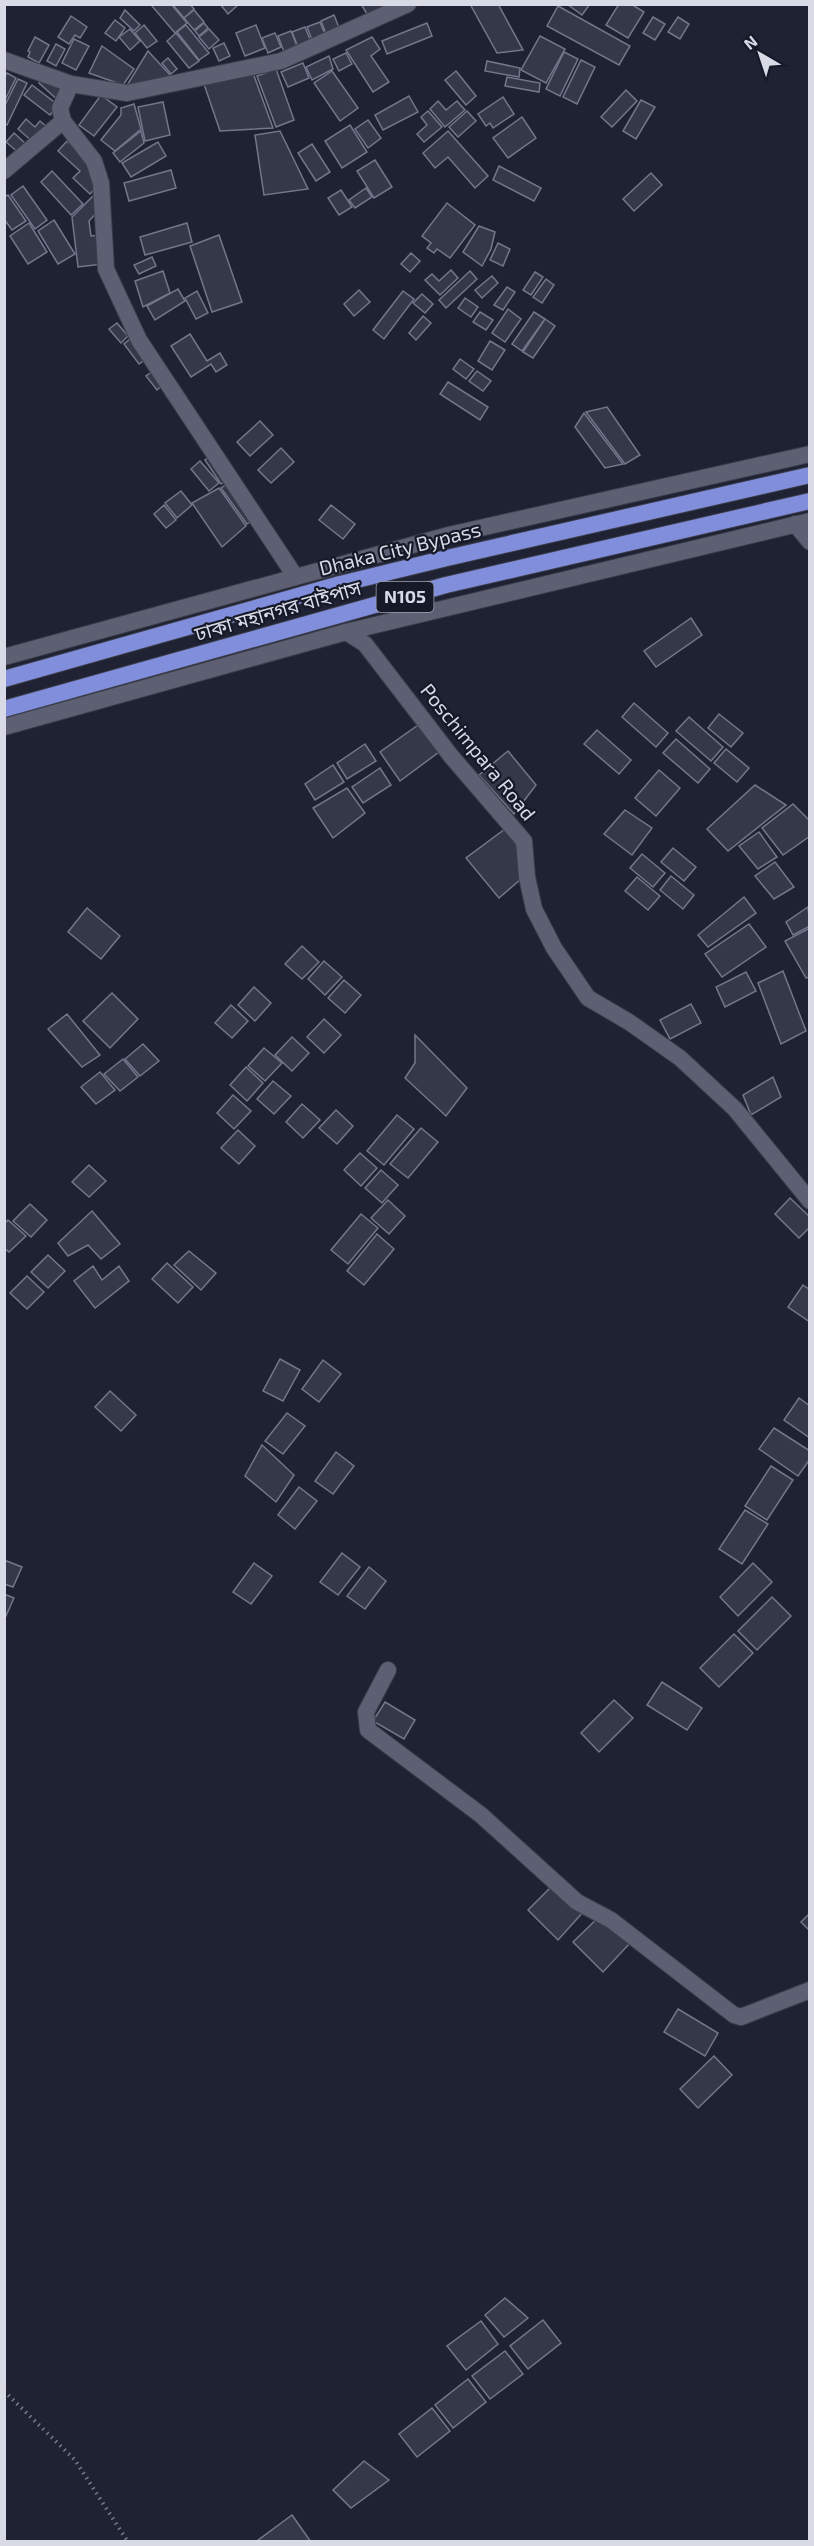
<svg xmlns="http://www.w3.org/2000/svg" width="814" height="2546" viewBox="0 0 814 2546" font-family="'Exo 2','Noto Sans Bengali',sans-serif">
<style>
.building{fill:#353849;stroke:#73778b;stroke-width:1.5}
.lines{fill:none;stroke-linecap:round;stroke-linejoin:round}
.minor-casing{stroke:#3b3d4a;stroke-width:18}
.tertiary-casing{stroke:#3b3d4a;stroke-width:18}
.secondary-casing{stroke:#3b3d4a;stroke-width:18}
.trunk-casing{stroke:#3b3d4a;stroke-width:18}
.path{stroke:#787b89;stroke-width:4;stroke-dasharray:1.5 4.5;stroke-linecap:butt}
.minor{stroke:#5c6072;stroke-width:16}
.tertiary{stroke:#5c6072;stroke-width:16}
.secondary{stroke:#5c6072;stroke-width:16}
.trunk{stroke:#818edc;stroke-width:16}
.labels{text-anchor:middle;stroke-width:4.5;stroke-linejoin:round;paint-order:stroke}
.shield{fill:#161928;stroke:#9ea1ad;stroke-width:1.5}
.shield-label{font-size:18px;font-weight:bold;fill:#d8dbe6}
.street-label{font-size:20px;fill:#d8dbe6;stroke:#161928}
</style>
<rect width="100%" height="100%" fill="#1f2232"/>
<g class="building">
<polygon points="153,4 171,4 187,23 175,33 152,6"/>
<polygon points="175,4 190,4 194,9 184,18 174,6"/>
<polygon points="220,4 239,4 228,14"/>
<polygon points="361,4 387,4 370,19"/>
<polygon points="470,4 498,4 523,50 497,53"/>
<polygon points="567,4 590,4 582,15"/>
<polygon points="619,4 631,4 644,12 628,38 606,25"/>
<polygon points="558,6 630,46 619,65 547,26"/>
<polygon points="125,10 140,25 134,31 120,18"/>
<polygon points="194,10 204,22 194,30 184,18"/>
<polygon points="334,15 340,30 327,36 321,21"/>
<polygon points="71,16 87,27 80,38 75,35 69,44 58,37"/>
<polygon points="653,17 665,24 655,40 643,33"/>
<polygon points="678,17 689,24 680,39 668,32"/>
<polygon points="115,20 125,28 116,41 105,33"/>
<polygon points="320,22 326,37 313,42 307,27"/>
<polygon points="204,23 208,28 199,36 195,31"/>
<polygon points="427,23 432,36 387,54 382,41"/>
<polygon points="144,25 157,41 147,48 135,33"/>
<polygon points="186,25 209,53 199,60 177,32"/>
<polygon points="256,25 265,48 245,56 236,33"/>
<polygon points="305,27 311,42 298,47 292,32"/>
<polygon points="130,29 140,41 130,50 119,37"/>
<polygon points="209,29 219,40 209,49 199,37"/>
<polygon points="291,31 297,46 284,52 278,36"/>
<polygon points="176,33 199,61 189,68 167,41"/>
<polygon points="275,33 281,47 268,53 262,38"/>
<polygon points="540,36 565,49 546,83 521,70"/>
<polygon points="35,37 49,45 39,63 28,57 30,52 28,51"/>
<polygon points="372,37 380,49 371,56 389,82 373,92 346,50"/>
<polygon points="74,39 89,46 76,70 62,63"/>
<polygon points="224,43 230,56 219,61 213,48"/>
<polygon points="56,44 65,49 56,66 47,61"/>
<polygon points="102,46 134,69 123,85 89,73"/>
<polygon points="148,51 171,76 126,87"/>
<polygon points="564,52 578,59 560,96 546,89"/>
<polygon points="346,53 352,64 339,71 333,59"/>
<polygon points="329,56 333,69 312,80 306,67"/>
<polygon points="168,58 177,69 171,74 162,63"/>
<polygon points="581,60 595,67 577,104 563,97"/>
<polygon points="487,61 520,68 519,77 485,71"/>
<polygon points="303,63 309,78 288,87 281,72"/>
<polygon points="276,69 294,120 276,127 257,76"/>
<polygon points="332,71 358,108 340,121 314,83"/>
<polygon points="456,71 476,96 466,105 445,80"/>
<polygon points="7,73 16,78 4,102 4,78"/>
<polygon points="253,73 273,128 220,131 204,84"/>
<polygon points="42,77 66,89 60,102 39,83"/>
<polygon points="507,77 540,83 539,92 505,86"/>
<polygon points="18,79 27,83 7,125 4,123 4,107"/>
<polygon points="32,85 58,105 50,115 24,95"/>
<polygon points="626,90 637,101 612,127 601,117"/>
<polygon points="101,95 117,107 94,136 79,125"/>
<polygon points="409,96 418,112 383,130 375,115"/>
<polygon points="503,97 514,114 493,128 490,123 486,126 478,114"/>
<polygon points="641,100 655,107 636,139 623,131"/>
<polygon points="438,101 446,110 457,101 465,110 445,127 430,109"/>
<polygon points="163,102 170,135 145,141 138,107"/>
<polygon points="134,104 141,129 115,151 101,140 121,115 121,108"/>
<polygon points="428,111 442,127 424,142 417,134 427,125 421,117"/>
<polygon points="467,111 476,121 458,137 449,127"/>
<polygon points="522,117 536,138 508,158 493,138"/>
<polygon points="26,119 35,127 40,121 47,127 33,142 18,129"/>
<polygon points="368,120 381,138 368,148 355,129"/>
<polygon points="350,125 367,152 342,168 325,141"/>
<polygon points="141,131 144,143 120,162 113,153"/>
<polygon points="280,131 308,189 264,195 255,135"/>
<polygon points="448,131 488,176 475,188 448,157 435,168 423,153"/>
<polygon points="14,133 26,144 19,153 6,142"/>
<polygon points="67,141 106,177 90,194 73,178 80,171 58,151"/>
<polygon points="158,142 166,156 131,177 122,163"/>
<polygon points="312,144 330,172 316,181 298,153"/>
<polygon points="375,160 392,187 374,198 357,171"/>
<polygon points="499,166 541,188 534,201 493,180"/>
<polygon points="171,170 176,188 129,201 124,183"/>
<polygon points="52,171 83,204 71,215 41,182"/>
<polygon points="651,173 662,185 634,211 623,199"/>
<polygon points="23,186 47,220 35,229 11,195"/>
<polygon points="103,186 107,201 89,221 91,236 108,234 111,263 78,267 72,217"/>
<polygon points="366,188 372,197 355,208 349,200"/>
<polygon points="341,190 352,207 339,215 328,198"/>
<polygon points="8,195 26,221 12,230 4,219 4,197"/>
<polygon points="447,203 475,225 450,258 437,249 434,253 427,248 431,243 422,236"/>
<polygon points="54,220 75,254 58,264 38,231"/>
<polygon points="29,223 47,252 28,264 10,236"/>
<polygon points="187,223 192,242 145,255 140,237"/>
<polygon points="479,226 495,232 491,249 482,266 463,252"/>
<polygon points="219,235 242,302 212,312 190,246"/>
<polygon points="498,243 510,249 503,266 490,260"/>
<polygon points="411,253 420,261 410,272 401,264"/>
<polygon points="152,257 156,266 139,274 134,265"/>
<polygon points="451,270 458,278 440,295 425,280 432,274 439,281"/>
<polygon points="163,271 170,293 143,307 135,281"/>
<polygon points="470,271 477,279 446,308 439,300"/>
<polygon points="535,272 543,277 531,295 523,290"/>
<polygon points="492,276 498,283 482,298 475,290"/>
<polygon points="546,279 554,285 542,303 533,297"/>
<polygon points="507,287 515,292 503,310 494,305"/>
<polygon points="178,289 185,301 155,320 147,306"/>
<polygon points="359,290 370,302 354,316 344,304"/>
<polygon points="197,291 208,313 196,319 185,298"/>
<polygon points="403,291 414,299 384,339 373,330"/>
<polygon points="422,294 433,304 425,313 413,303"/>
<polygon points="465,298 478,307 471,317 458,308"/>
<polygon points="508,309 521,319 505,342 492,333"/>
<polygon points="480,312 493,320 486,330 473,322"/>
<polygon points="534,312 545,319 522,351 512,344"/>
<polygon points="423,316 431,323 416,340 409,333"/>
<polygon points="545,319 555,326 533,358 523,352"/>
<polygon points="117,323 128,336 121,343 109,329"/>
<polygon points="190,334 207,361 220,353 227,365 216,372 211,364 191,377 171,346"/>
<polygon points="134,336 150,356 139,364 124,344"/>
<polygon points="490,341 505,350 492,370 478,361"/>
<polygon points="460,359 474,369 466,379 453,369"/>
<polygon points="156,369 166,382 157,390 146,376"/>
<polygon points="477,371 491,381 483,391 469,381"/>
<polygon points="448,382 488,407 480,420 440,394"/>
<polygon points="607,407 640,455 625,464 586,412"/>
<polygon points="584,413 623,464 605,468 575,427"/>
<polygon points="260,421 273,435 250,456 237,442"/>
<polygon points="281,448 294,462 271,483 258,470"/>
<polygon points="215,453 231,477 221,484 205,460"/>
<polygon points="200,461 219,483 209,491 191,469"/>
<polygon points="233,480 258,516 247,524 221,488"/>
<polygon points="219,488 246,526 222,547 192,503"/>
<polygon points="181,491 192,505 177,518 165,503"/>
<polygon points="164,505 176,520 166,528 154,514"/>
<polygon points="331,505 355,524 343,539 319,520"/>
<polygon points="691,618 702,635 656,667 644,651"/>
<polygon points="634,703 668,733 656,747 622,717"/>
<polygon points="719,714 743,733 731,747 708,728"/>
<polygon points="689,717 723,747 711,761 676,731"/>
<polygon points="421,723 439,752 400,781 380,752"/>
<polygon points="597,730 631,760 619,774 584,744"/>
<polygon points="676,739 710,769 698,783 663,753"/>
<polygon points="365,744 376,761 347,779 337,763"/>
<polygon points="726,749 749,768 737,782 714,763"/>
<polygon points="508,751 536,785 514,814 479,775"/>
<polygon points="333,765 344,782 315,800 305,784"/>
<polygon points="380,768 391,785 363,803 352,787"/>
<polygon points="659,770 680,788 656,816 635,798"/>
<polygon points="755,785 786,805 728,851 707,829"/>
<polygon points="347,788 365,813 333,838 313,808"/>
<polygon points="793,804 810,821 810,836 783,855 762,828"/>
<polygon points="625,810 652,828 632,855 604,834"/>
<polygon points="505,829 520,850 521,879 499,898 466,858"/>
<polygon points="759,832 777,857 758,869 739,846"/>
<polygon points="673,848 696,867 684,881 661,862"/>
<polygon points="642,854 665,873 653,887 630,868"/>
<polygon points="775,862 794,887 774,899 755,876"/>
<polygon points="671,876 694,895 683,909 660,890"/>
<polygon points="637,877 660,896 648,910 625,891"/>
<polygon points="744,897 756,913 708,947 698,935"/>
<polygon points="808,907 810,926 793,935 786,922"/>
<polygon points="87,908 120,936 101,959 68,932"/>
<polygon points="749,924 766,947 722,977 705,954"/>
<polygon points="810,928 810,977 806,978 785,941"/>
<polygon points="302,946 319,962 302,979 285,964"/>
<polygon points="324,961 342,977 325,995 308,979"/>
<polygon points="783,971 806,1031 781,1044 758,983"/>
<polygon points="746,972 756,991 725,1007 716,987"/>
<polygon points="344,980 361,995 345,1013 328,998"/>
<polygon points="254,987 271,1003 255,1021 238,1005"/>
<polygon points="112,993 138,1019 110,1048 83,1021"/>
<polygon points="691,1004 701,1023 670,1039 660,1020"/>
<polygon points="231,1005 248,1021 232,1038 215,1023"/>
<polygon points="67,1014 100,1055 82,1067 48,1029"/>
<polygon points="324,1019 341,1035 324,1053 307,1037"/>
<polygon points="415,1035 467,1088 446,1116 405,1078 415,1063"/>
<polygon points="292,1037 309,1053 292,1071 275,1055"/>
<polygon points="143,1044 159,1061 140,1076 125,1059"/>
<polygon points="264,1048 282,1063 265,1081 248,1066"/>
<polygon points="123,1059 138,1077 120,1091 104,1074"/>
<polygon points="246,1067 263,1083 247,1101 230,1085"/>
<polygon points="100,1072 115,1090 96,1104 81,1087"/>
<polygon points="773,1077 781,1097 751,1115 743,1095"/>
<polygon points="273,1081 291,1096 274,1114 257,1099"/>
<polygon points="233,1095 251,1111 234,1129 217,1113"/>
<polygon points="302,1104 320,1120 303,1138 286,1122"/>
<polygon points="336,1110 353,1126 337,1144 319,1128"/>
<polygon points="397,1115 414,1129 384,1165 367,1151"/>
<polygon points="421,1128 438,1142 408,1178 390,1164"/>
<polygon points="238,1130 255,1146 239,1164 221,1148"/>
<polygon points="360,1153 377,1168 361,1186 344,1170"/>
<polygon points="89,1165 106,1181 89,1197 72,1182"/>
<polygon points="381,1170 398,1185 382,1203 365,1188"/>
<polygon points="790,1198 810,1217 810,1227 799,1238 775,1214"/>
<polygon points="388,1200 405,1216 389,1234 371,1218"/>
<polygon points="30,1204 47,1220 31,1237 13,1221"/>
<polygon points="92,1211 120,1244 101,1259 88,1245 68,1256 58,1243"/>
<polygon points="361,1214 378,1228 348,1264 331,1250"/>
<polygon points="8,1220 26,1236 9,1252 4,1248 4,1224"/>
<polygon points="377,1234 394,1249 364,1285 347,1271"/>
<polygon points="189,1251 216,1273 201,1290 174,1265"/>
<polygon points="48,1255 65,1271 48,1288 31,1272"/>
<polygon points="167,1263 193,1287 178,1303 152,1279"/>
<polygon points="93,1266 102,1280 119,1266 129,1281 95,1308 74,1281"/>
<polygon points="27,1276 44,1292 27,1309 10,1293"/>
<polygon points="803,1285 810,1290 810,1322 788,1307"/>
<polygon points="280,1359 300,1370 283,1401 263,1391"/>
<polygon points="323,1360 341,1374 319,1402 302,1389"/>
<polygon points="110,1391 136,1415 121,1431 95,1407"/>
<polygon points="799,1398 810,1406 810,1438 784,1420"/>
<polygon points="287,1413 305,1426 283,1454 265,1441"/>
<polygon points="774,1428 810,1451 810,1459 798,1476 759,1449"/>
<polygon points="262,1445 294,1475 276,1502 245,1476"/>
<polygon points="336,1452 354,1466 333,1494 315,1481"/>
<polygon points="771,1466 793,1480 767,1520 745,1506"/>
<polygon points="299,1487 317,1501 295,1529 278,1515"/>
<polygon points="745,1510 768,1524 742,1564 719,1549"/>
<polygon points="342,1553 360,1567 338,1595 320,1582"/>
<polygon points="4,1560 22,1567 13,1587 4,1584"/>
<polygon points="254,1563 272,1576 251,1604 233,1592"/>
<polygon points="753,1563 772,1582 738,1616 720,1597"/>
<polygon points="369,1567 386,1581 365,1609 347,1596"/>
<polygon points="4,1594 14,1598 5,1618 4,1618"/>
<polygon points="772,1597 791,1616 757,1650 738,1631"/>
<polygon points="734,1634 753,1653 719,1687 700,1668"/>
<polygon points="662,1682 702,1708 687,1730 647,1705"/>
<polygon points="614,1700 633,1718 599,1752 581,1733"/>
<polygon points="385,1702 415,1720 404,1739 373,1721"/>
<polygon points="558,1880 585,1910 558,1940 528,1910"/>
<polygon points="604,1912 631,1942 603,1972 573,1942"/>
<polygon points="810,1913 810,1931 801,1922"/>
<polygon points="678,2009 718,2033 705,2056 664,2032"/>
<polygon points="714,2056 732,2075 698,2108 680,2089"/>
<polygon points="505,2298 528,2318 504,2337 485,2315"/>
<polygon points="543,2320 561,2343 528,2369 510,2346"/>
<polygon points="481,2321 498,2344 466,2370 447,2346"/>
<polygon points="505,2351 523,2374 490,2399 472,2376"/>
<polygon points="468,2379 486,2402 453,2428 435,2405"/>
<polygon points="432,2408 450,2431 417,2457 399,2434"/>
<polygon points="364,2461 389,2480 351,2508 333,2490"/>
<polygon points="292,2515 311,2542 257,2542 257,2541"/>
</g>
<g class="lines">
<defs>
<g id="minor">
<polyline points="71,84 127,93 281,61 408,4"/>
<polyline points="4,171 63,121"/>
<polyline points="795,524 810,542"/>
<polyline points="346,632 365,644 451,756 524,841 527,877 534,909 554,948 588,998 629,1022 680,1058 735,1109 810,1201"/>
<polyline points="388,1670 366,1712 368,1730 481,1815 577,1902 611,1920 734,2015 741,2017 810,1990"/>
</g>
<polyline id="tertiary" points="4,60 71,84 60,108 63,121 94,161 101,183 106,269 139,340 295,576"/>
<g id="secondary">
<polyline points="4,657 449,535 810,454"/>
<polyline points="4,727 346,632 810,521"/>
</g>
<g id="trunk">
<polyline points="4,679 340,584 447,558 810,475"/>
<polyline points="4,709 446,585 810,501"/>
</g>
</defs>
<use href="#minor" class="minor-casing"/>
<use href="#tertiary" class="tertiary-casing"/>
<use href="#secondary" class="secondary-casing"/>
<use href="#trunk" class="trunk-casing"/>
<polyline class="path" points="4,2391 75,2460 128,2542"/>
<use href="#minor" class="minor"/>
<use href="#tertiary" class="tertiary"/>
<use href="#secondary" class="secondary"/>
<use href="#trunk" class="trunk"/>
</g>
<g class="labels">
<rect class="shield" x="376.5" y="582" width="57" height="30" rx="4.5"/>
<g class="shield-label">
<text x="405" y="603">N105</text>
</g>
<g class="street-label">
<text transform="translate(400 549) rotate(-14)" y="7">Dhaka City Bypass</text>
<text transform="translate(278 611) rotate(-16)" y="7">ঢাকা মহানগর বাইপাস</text>
<text transform="translate(478 752) rotate(51)" y="7">Poschimpara Road</text>
</g>
</g>
<rect width="814" height="2546" fill="none" stroke="#d8dbe6" stroke-width="12"/>
<g transform="translate(760 54) rotate(321)" stroke="#161928" stroke-width="4.5" paint-order="stroke">
<path d="M0-4.5L10 22L0 15L-10 22Z" fill="#d8dbe6"/>
<text y="-9" font-size="16" font-weight="bold" text-anchor="middle" fill="#d8dbe6">N</text>
</g>
</svg>
